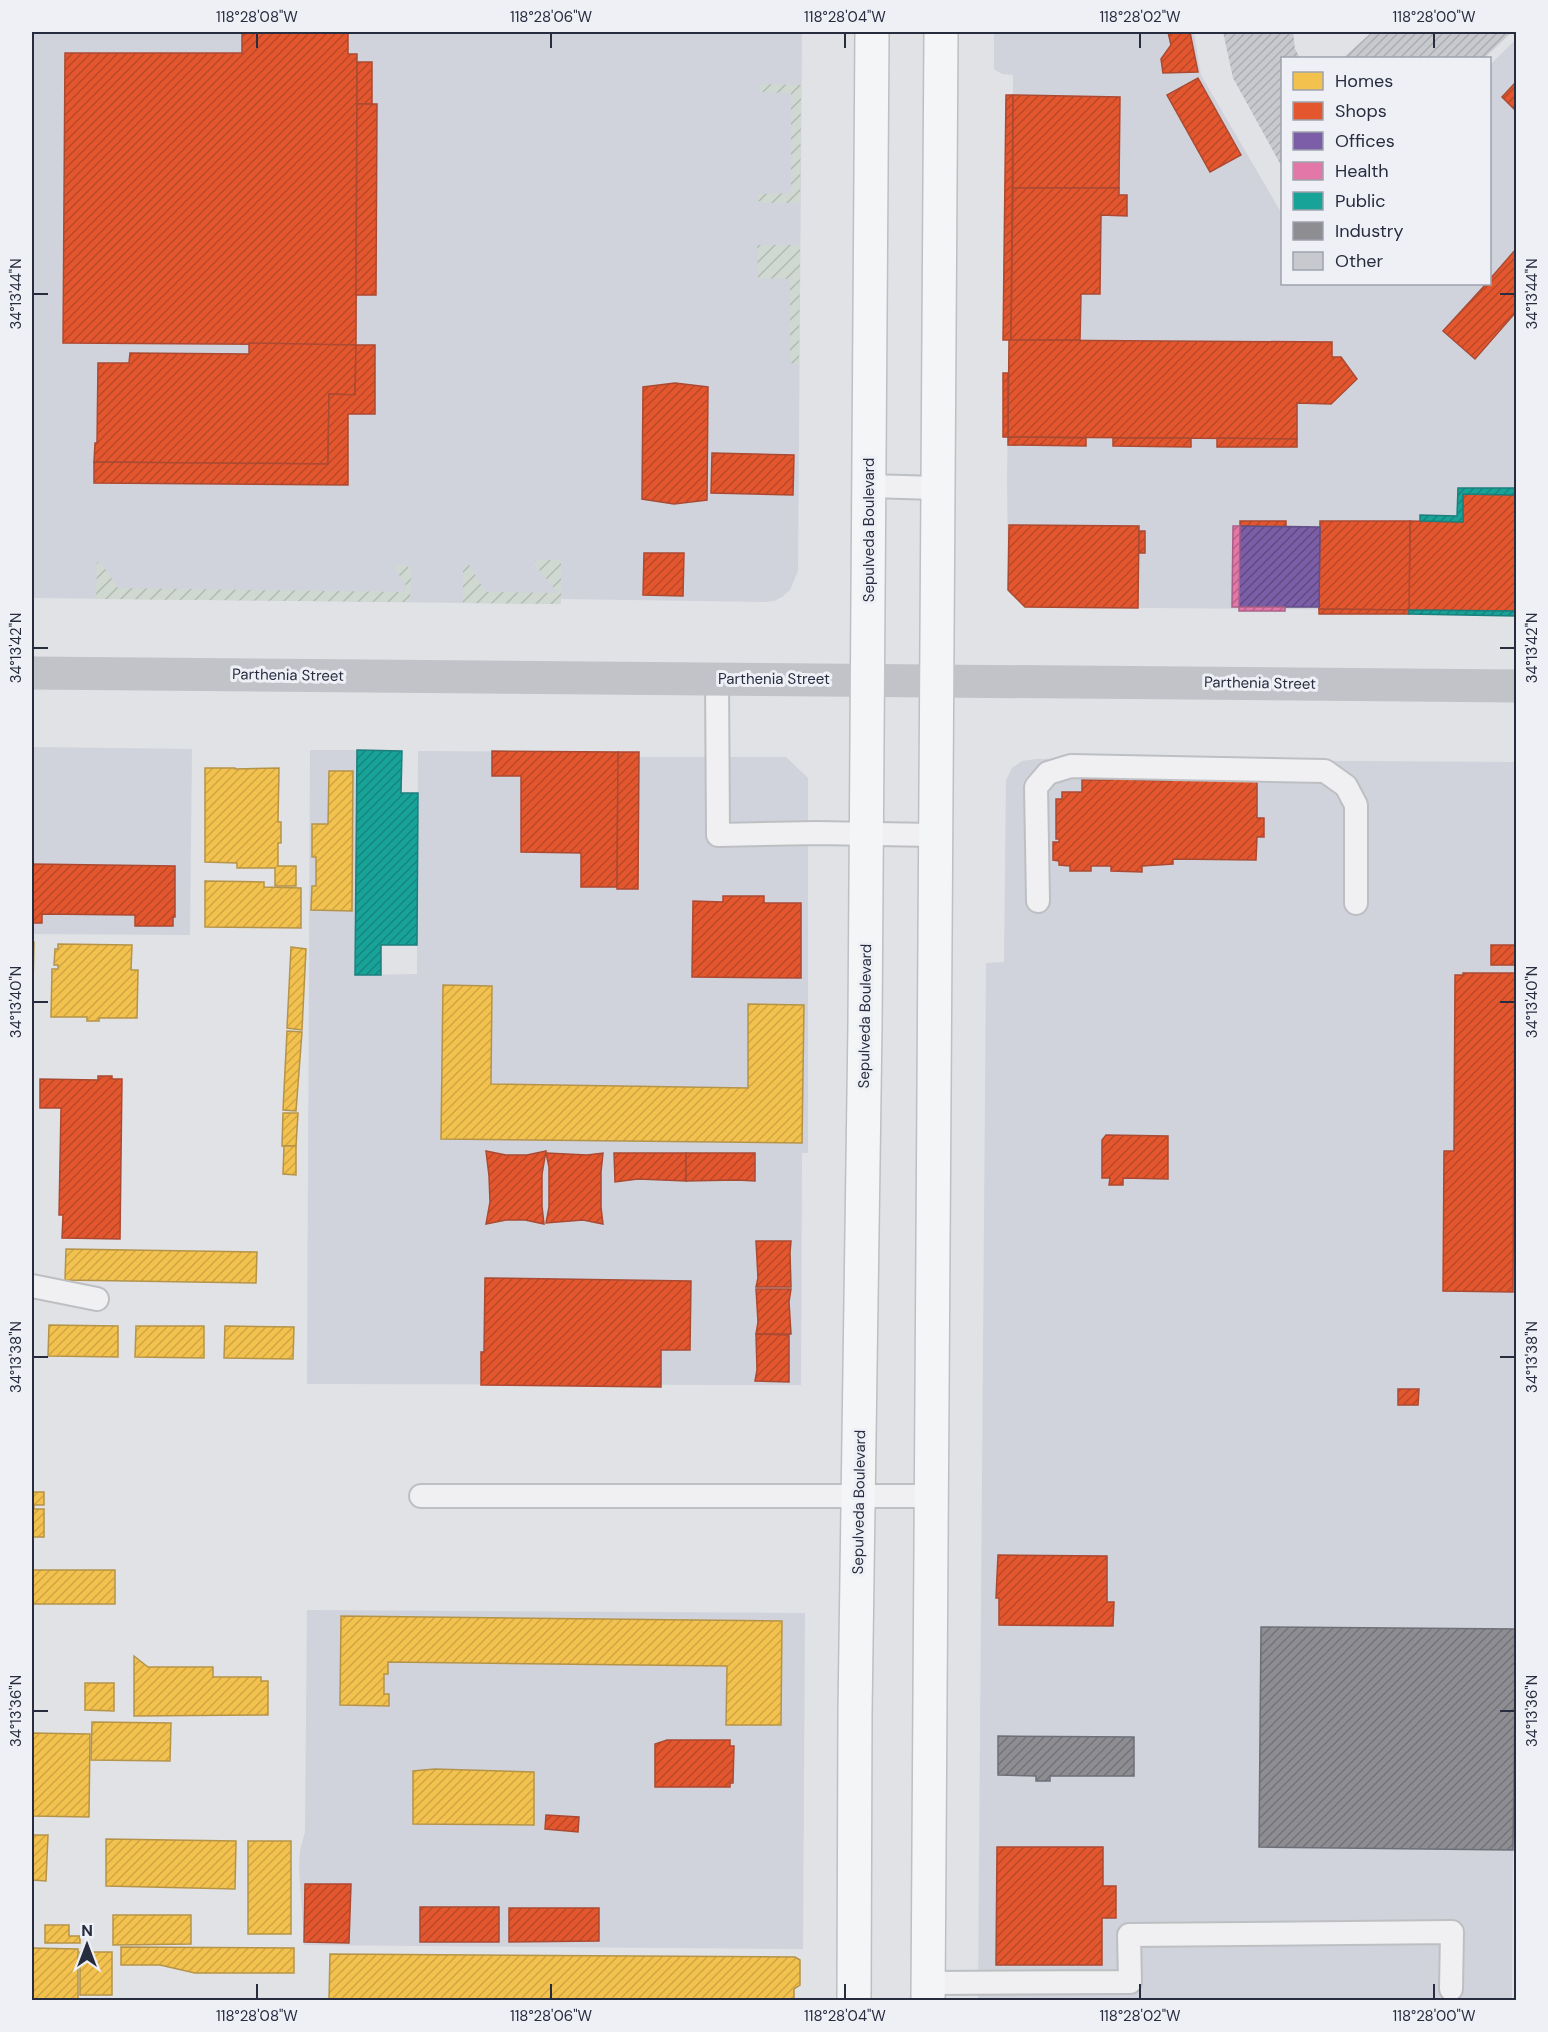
<svg xmlns="http://www.w3.org/2000/svg" width="1548" height="2032" viewBox="0 0 1548 2032" font-family="'DM Sans',sans-serif">
<style>
.built{fill:#d0d3db}
.garden{fill:url(#garden-furrows)}
.homes{fill:url(#homes-hatch);stroke:#b5944a;stroke-width:1.5}
.shops{fill:url(#shops-hatch);stroke:#ab4a33;stroke-width:1.5}
.offices{fill:url(#offices-hatch);stroke:#624f88;stroke-width:1.5}
.health{fill:url(#health-hatch);stroke:#ab6088;stroke-width:1.5}
.public{fill:url(#public-hatch);stroke:#1c7f7d;stroke-width:1.5}
.industry{fill:url(#industry-hatch);stroke:#6e7079;stroke-width:1.5}
.building{fill:url(#building-hatch)}
.lines{fill:none;stroke-linecap:round;stroke-linejoin:round}
.lane-casing{stroke:#bdbfc3;stroke-width:26}
.primary-casing{stroke:#bdbfc4;stroke-width:36}
.lane{stroke:#f0f0f2;stroke-width:22}
.secondary{stroke:#c1c3c8;stroke-width:33}
.primary{stroke:#f4f5f6;stroke-width:33}
.ticks{fill:none;stroke:#272c3f;stroke-width:2}
.labels{text-anchor:middle;stroke-width:6;stroke-linejoin:round;paint-order:stroke}
.street-label{font-size:15px;fill:#272c3f;stroke:#eef0f6}
.neatline{fill:none;stroke:#272c3f;stroke-width:2}
.ticks-label{font-size:15px;text-anchor:middle;fill:#272c3f}
</style>
<defs>
<pattern id="garden-furrows" width="10" height="10" patternUnits="userSpaceOnUse" patternTransform="scale(1.5)"><rect width="10" height="10" fill="#cfd9d1"/><path d="M-1 1l2-2M0 10L10 0M9 11l2-2" fill="none" stroke="#b2bab4"/></pattern>
<pattern id="homes-hatch" width="6" height="6" patternUnits="userSpaceOnUse" patternTransform="scale(1.5)"><rect width="6" height="6" fill="#f2c14e"/><path d="M-1 1l2-2M0 6l6-6M5 7l2-2" fill="none" stroke="#d0a645"/></pattern>
<pattern id="shops-hatch" width="6" height="6" patternUnits="userSpaceOnUse" patternTransform="scale(1.5)"><rect width="6" height="6" fill="#e4572e"/><path d="M-1 1l2-2M0 6l6-6M5 7l2-2" fill="none" stroke="#b94829"/></pattern>
<pattern id="offices-hatch" width="6" height="6" patternUnits="userSpaceOnUse" patternTransform="scale(1.5)"><rect width="6" height="6" fill="#7b5ea7"/><path d="M-1 1l2-2M0 6l6-6M5 7l2-2" fill="none" stroke="#5f4a82"/></pattern>
<pattern id="health-hatch" width="6" height="6" patternUnits="userSpaceOnUse" patternTransform="scale(1.5)"><rect width="6" height="6" fill="#e377a8"/><path d="M-1 1l2-2M0 6l6-6M5 7l2-2" fill="none" stroke="#b8628a"/></pattern>
<pattern id="public-hatch" width="6" height="6" patternUnits="userSpaceOnUse" patternTransform="scale(1.5)"><rect width="6" height="6" fill="#17a398"/><path d="M-1 1l2-2M0 6l6-6M5 7l2-2" fill="none" stroke="#15857d"/></pattern>
<pattern id="industry-hatch" width="6" height="6" patternUnits="userSpaceOnUse" patternTransform="scale(1.5)"><rect width="6" height="6" fill="#8d8d92"/><path d="M-1 1l2-2M0 6l6-6M5 7l2-2" fill="none" stroke="#737379"/></pattern>
<pattern id="building-hatch" width="6" height="6" patternUnits="userSpaceOnUse" patternTransform="scale(1.5)"><rect width="6" height="6" fill="#c8c9ce"/><path d="M-1 1l2-2M0 6l6-6M5 7l2-2" fill="none" stroke="#acadb2"/></pattern>
</defs>
<rect width="100%" height="100%" fill="#e0e2e6"/>
<g class="built">
<polygon points="32,32 802,32 798,571 790,590 782,597 774,601 765,602 561,599 561,604 32,598"/>
<polygon points="994,32 1194,32 1201,75 1282,214 1282,284 1490,284 1490,65 1516,39 1516,611 1025,607 1008,590 1007,477 1009,340 1011,339 1013,95 1013,75 1002,74 994,69"/>
<polygon points="32,747 192,749 190,935 32,934"/>
<polygon points="310,750 357,750 356,975 417,974 418,751 639,752 639,757 786,757 808,778 808,1153 802,1153 801,1385 307,1384"/>
<polygon points="1036,759 1516,762 1516,1651 1513,1850 1512,2000 978,2000 986,963 1004,962 1006,780 1012,768 1022,761"/>
<polygon points="307,1610 805,1613 803,1949 304,1945 299,1867 300,1850 305,1832"/>
</g>
<g class="garden">
<polygon points="763,84 801,85 800,203 763,203 757,200 759,194 791,193 791,93 761,92 758,88 760,85"/>
<polygon points="757,245 800,245 799,364 790,363 790,279 758,278"/>
<polygon points="535,560 561,560 561,604 463,603 463,568 466,565 469,565 486,592 558,593 536,566"/>
<polygon points="97,562 101,563 118,588 403,592 407,587 394,567 398,565 406,565 411,570 410,602 96,599"/>
</g>
<g class="homes">
<polygon points="205,768 235,768 235,769 279,768 278,822 281,822 281,843 278,843 278,866 296,866 296,886 275,886 275,868 237,868 237,863 205,862"/>
<polygon points="329,771 353,771 352,911 311,910 312,886 316,886 316,857 312,857 312,824 328,824"/>
<polygon points="205,881 264,882 264,887 301,888 301,928 205,927"/>
<polygon points="32,942 34,942 32,1032"/>
<polygon points="58,944 132,945 131,970 138,970 137,1018 99,1018 99,1021 87,1021 87,1017 51,1017 52,969 58,969 58,965 54,965 55,949 58,949"/>
<polygon points="291,947 306,949 302,1030 287,1028"/>
<polygon points="443,985 492,986 491,1084 748,1088 748,1004 804,1005 802,1143 441,1139"/>
<polygon points="287,1031 302,1032 296,1111 283,1110"/>
<polygon points="283,1113 298,1113 296,1146 282,1146"/>
<polygon points="284,1146 296,1146 296,1175 283,1174"/>
<polygon points="66,1249 257,1252 256,1283 65,1280"/>
<polygon points="49,1325 118,1326 118,1357 48,1356"/>
<polygon points="136,1326 204,1326 204,1358 135,1357"/>
<polygon points="225,1326 294,1327 293,1359 224,1358"/>
<polygon points="32,1492 44,1492 44,1505 34,1505 34,1509 44,1509 44,1537 32,1537"/>
<rect x="32" y="1570" width="83" height="34"/>
<polygon points="341,1616 782,1621 781,1725 726,1725 727,1666 388,1662 388,1674 384,1674 384,1694 389,1694 389,1706 340,1705"/>
<polygon points="134,1656 148,1667 213,1667 213,1677 261,1677 261,1681 268,1681 268,1715 134,1716"/>
<polygon points="85,1683 114,1683 114,1711 85,1710"/>
<polygon points="92,1722 171,1723 170,1761 91,1760"/>
<polygon points="32,1733 90,1734 89,1817 32,1816"/>
<polygon points="435,1769 534,1772 534,1825 413,1824 413,1771"/>
<polygon points="32,1835 48,1835 46,1881 32,1880"/>
<polygon points="106,1839 236,1841 235,1889 106,1886"/>
<rect x="248" y="1841" width="43" height="93"/>
<polygon points="113,1915 191,1915 191,1944 113,1945"/>
<polygon points="45,1925 69,1925 69,1936 80,1936 80,1943 45,1943"/>
<polygon points="121,1947 294,1948 294,1973 195,1973 160,1965 121,1965"/>
<polygon points="32,1948 78,1949 78,2000 32,2000"/>
<rect x="80" y="1952" width="32" height="43"/>
<polygon points="330,1954 795,1957 800,1960 800,1985 794,1989 794,2000 329,2000"/>
</g>
<g class="shops">
<polygon points="242,32 348,32 348,54 357,54 356,345 63,343 65,53 242,53"/>
<polygon points="1168,32 1190,32 1198,72 1163,73 1161,59 1171,45"/>
<rect x="357" y="62" width="15" height="42"/>
<polygon points="1198,78 1241,155 1210,172 1167,95"/>
<polygon points="1516,82 1516,111 1502,97"/>
<polygon points="1006,95 1013,95 1011,340 1003,340"/>
<polygon points="1013,95 1120,97 1119,188 1013,188"/>
<polygon points="357,104 377,104 376,295 356,295"/>
<polygon points="1013,188 1119,188 1119,195 1127,195 1127,216 1101,215 1100,294 1081,294 1080,340 1011,340"/>
<polygon points="1516,249 1516,312 1475,359 1443,331 1486,284 1490,284 1490,279"/>
<polygon points="1009,340 1332,342 1332,357 1341,357 1357,379 1331,404 1297,403 1297,439 1008,437"/>
<polygon points="249,343 356,345 355,395 329,394 328,464 94,462 95,443 97,443 98,363 129,363 130,353 249,354"/>
<polygon points="356,345 375,345 375,414 348,414 348,485 94,483 94,462 328,464 329,394 355,395"/>
<rect x="1003" y="373" width="5" height="64"/>
<polygon points="675,383 708,387 707,500 674,504 642,499 643,387"/>
<polygon points="1008,437 1086,438 1086,446 1008,445"/>
<polygon points="1113,438 1191,438 1191,447 1113,446"/>
<polygon points="1217,438 1297,439 1297,447 1217,447"/>
<polygon points="712,453 794,455 793,495 711,493"/>
<polygon points="1463,494 1516,495 1516,611 1409,610 1410,521 1463,522"/>
<polygon points="1240,521 1286,521 1286,527 1240,526"/>
<polygon points="1320,521 1410,521 1409,610 1319,609"/>
<polygon points="1009,525 1139,526 1138,608 1025,607 1008,590"/>
<rect x="1139" y="531" width="6" height="22"/>
<polygon points="644,553 684,553 683,596 643,595"/>
<polygon points="1319,609 1409,610 1409,614 1319,614"/>
<polygon points="492,751 618,752 617,887 581,887 581,853 521,852 521,776 492,776"/>
<polygon points="618,752 639,752 638,889 617,889"/>
<polygon points="1112,775 1133,775 1133,780 1169,781 1169,775 1176,775 1176,780 1208,781 1208,775 1216,775 1216,781 1247,781 1247,775 1253,775 1253,781 1257,781 1257,818 1264,818 1264,837 1257,837 1256,860 1173,859 1173,864 1142,866 1142,872 1111,871 1111,866 1091,866 1091,871 1070,871 1070,866 1059,865 1059,861 1053,860 1053,842 1059,842 1059,839 1056,839 1056,799 1062,799 1062,792 1082,792 1082,780 1112,780"/>
<polygon points="32,864 175,866 175,917 173,917 173,926 135,926 135,915 42,914 42,923 32,923"/>
<polygon points="723,896 764,896 764,903 801,903 801,978 692,977 693,901 723,902"/>
<rect x="1491" y="945" width="25" height="20"/>
<polygon points="1463,973 1515,973 1513,1292 1443,1291 1444,1151 1454,1151 1455,975 1463,975"/>
<polygon points="98,1076 112,1076 112,1079 122,1079 120,1239 62,1238 63,1215 59,1215 61,1108 40,1108 40,1079 98,1080"/>
<polygon points="1106,1135 1168,1136 1168,1179 1123,1178 1123,1185 1109,1185 1110,1178 1102,1178 1102,1140"/>
<polygon points="486,1151 506,1155 527,1155 546,1151 542,1174 542,1206 544,1224 525,1220 506,1220 486,1224 490,1202 489,1176"/>
<polygon points="546,1153 587,1155 603,1153 601,1172 601,1207 603,1224 583,1220 546,1223 549,1207 549,1167"/>
<polygon points="614,1153 686,1153 686,1181 638,1179 615,1182"/>
<polygon points="686,1153 755,1153 755,1181 737,1180 686,1181"/>
<polygon points="756,1241 791,1241 790,1253 791,1287 756,1287 758,1278"/>
<polygon points="485,1278 691,1281 690,1350 661,1350 661,1387 481,1385 481,1352 484,1352"/>
<polygon points="756,1289 791,1289 789,1302 791,1334 756,1334 758,1322"/>
<polygon points="756,1334 789,1335 789,1382 755,1381 757,1370"/>
<polygon points="1398,1389 1419,1389 1418,1405 1398,1405"/>
<polygon points="998,1555 1107,1556 1107,1602 1114,1602 1113,1626 999,1625 999,1598 996,1598"/>
<polygon points="667,1740 730,1740 730,1746 734,1746 733,1783 730,1783 730,1787 655,1787 655,1744"/>
<polygon points="546,1815 579,1817 578,1832 545,1829"/>
<polygon points="997,1847 1103,1847 1103,1886 1116,1886 1116,1918 1102,1918 1102,1965 996,1965"/>
<polygon points="305,1884 351,1884 349,1943 304,1942"/>
<rect x="420" y="1907" width="79" height="35"/>
<polygon points="509,1908 599,1908 599,1941 509,1942"/>
</g>
<polygon class="offices" points="1240,526 1320,527 1319,607 1239,607"/>
<g class="health">
<polygon points="1233,526 1240,526 1239,607 1232,607"/>
<rect x="1239" y="607" width="46" height="4"/>
</g>
<g class="public">
<polygon points="1458,488 1516,488 1516,495 1463,494 1463,522 1420,521 1420,515 1457,516"/>
<polygon points="1409,610 1516,611 1516,616 1409,614"/>
<polygon points="357,750 402,751 401,793 418,793 417,945 381,945 381,975 355,975"/>
</g>
<g class="industry">
<polygon points="1261,1627 1516,1629 1513,1850 1259,1847"/>
<polygon points="998,1736 1134,1737 1134,1776 1050,1776 1050,1781 1036,1781 1036,1776 998,1775"/>
</g>
<g class="building">
<polygon points="1223,32 1293,32 1295,49 1300,58 1282,58 1282,167 1233,78"/>
<polygon points="1372,32 1512,32 1484,58 1343,58"/>
</g>
<g class="lines">
<defs>
<g id="lane">
<polyline points="869,486 937,488"/>
<polyline points="717,678 718,835 816,833 935,835"/>
<polyline points="1038,901 1036,787 1048,773 1071,766 1325,771 1346,786 1356,805 1356,903"/>
<polyline points="32,1286 97,1299"/>
<polyline points="421,1496 931,1496"/>
<polyline points="928,1983 1130,1982 1129,1935 1452,1932 1451,1989"/>
</g>
<g id="primary">
<polyline points="854,2000 855,1713 865,1025 872,32"/>
<polyline points="928,2000 941,32"/>
</g>
</defs>
<use href="#lane" class="lane-casing"/>
<use href="#primary" class="primary-casing"/>
<use href="#lane" class="lane"/>
<polyline class="secondary" points="32,673 1516,686"/>
<use href="#primary" class="primary"/>
</g>
<path class="ticks" d="M257,33V48M551,33V48M845,33V48M1140,33V48M1434,33V48M33,294H48M1500,294H1515M33,648H48M1500,648H1515M33,1002H48M1500,1002H1515M33,1357H48M1500,1357H1515M33,1711H48M1500,1711H1515M257,1984V1999M551,1984V1999M845,1984V1999M1140,1984V1999M1434,1984V1999"/>
<g class="labels">
<g class="street-label">
<text transform="translate(869 530) rotate(-90)" y="5">Sepulveda Boulevard</text>
<text transform="translate(288 675) rotate(1)" y="5">Parthenia Street</text>
<text x="774" y="684">Parthenia Street</text>
<text transform="translate(1260 683) rotate(1)" y="5">Parthenia Street</text>
<text transform="translate(865 1016) rotate(-89)" y="5">Sepulveda Boulevard</text>
<text transform="translate(859 1502) rotate(-89)" y="5">Sepulveda Boulevard</text>
</g>
</g>
<rect width="1548" height="2032" fill="none" stroke="#eef0f6" stroke-width="66"/>
<rect x="1281" y="57" width="210" height="228" fill="#eef0f6" stroke="#9ea2ad" stroke-width="1.5"/>
<rect x="1293" y="72" width="30" height="18" fill="#f2c14e" stroke="#9ea2ad" stroke-width="1.5"/>
<text x="1335" y="87" font-size="18" fill="#272c3f">Homes</text>
<rect x="1293" y="102" width="30" height="18" fill="#e4572e" stroke="#9ea2ad" stroke-width="1.5"/>
<text x="1335" y="117" font-size="18" fill="#272c3f">Shops</text>
<rect x="1293" y="132" width="30" height="18" fill="#7b5ea7" stroke="#9ea2ad" stroke-width="1.5"/>
<text x="1335" y="147" font-size="18" fill="#272c3f">Offices</text>
<rect x="1293" y="162" width="30" height="18" fill="#e377a8" stroke="#9ea2ad" stroke-width="1.5"/>
<text x="1335" y="177" font-size="18" fill="#272c3f">Health</text>
<rect x="1293" y="192" width="30" height="18" fill="#17a398" stroke="#9ea2ad" stroke-width="1.5"/>
<text x="1335" y="207" font-size="18" fill="#272c3f">Public</text>
<rect x="1293" y="222" width="30" height="18" fill="#8d8d92" stroke="#9ea2ad" stroke-width="1.5"/>
<text x="1335" y="237" font-size="18" fill="#272c3f">Industry</text>
<rect x="1293" y="252" width="30" height="18" fill="#c8c9ce" stroke="#9ea2ad" stroke-width="1.5"/>
<text x="1335" y="267" font-size="18" fill="#272c3f">Other</text>
<g transform="translate(87 1945)" stroke="#eef0f6" stroke-width="4.5" paint-order="stroke">
<path d="M0-4.5L10 22L0 15L-10 22Z" fill="#272c3f"/>
<text y="-9" font-size="16" font-weight="bold" text-anchor="middle" fill="#272c3f">N</text>
</g>
<rect x="33" y="33" width="1482" height="1966" class="neatline"/>
<g class="ticks-label">
<text x="257" y="22">118°28'08"W</text>
<text x="551" y="22">118°28'06"W</text>
<text x="845" y="22">118°28'04"W</text>
<text x="1140" y="22">118°28'02"W</text>
<text x="1434" y="22">118°28'00"W</text>
<text transform="translate(16 294) rotate(-90)" y="5">34°13'44"N</text>
<text transform="translate(1532 294) rotate(-90)" y="5">34°13'44"N</text>
<text transform="translate(16 648) rotate(-90)" y="5">34°13'42"N</text>
<text transform="translate(1532 648) rotate(-90)" y="5">34°13'42"N</text>
<text transform="translate(16 1002) rotate(-90)" y="5">34°13'40"N</text>
<text transform="translate(1532 1002) rotate(-90)" y="5">34°13'40"N</text>
<text transform="translate(16 1357) rotate(-90)" y="5">34°13'38"N</text>
<text transform="translate(1532 1357) rotate(-90)" y="5">34°13'38"N</text>
<text transform="translate(16 1711) rotate(-90)" y="5">34°13'36"N</text>
<text transform="translate(1532 1711) rotate(-90)" y="5">34°13'36"N</text>
<text x="257" y="2021">118°28'08"W</text>
<text x="551" y="2021">118°28'06"W</text>
<text x="845" y="2021">118°28'04"W</text>
<text x="1140" y="2021">118°28'02"W</text>
<text x="1434" y="2021">118°28'00"W</text>
</g>
</svg>
